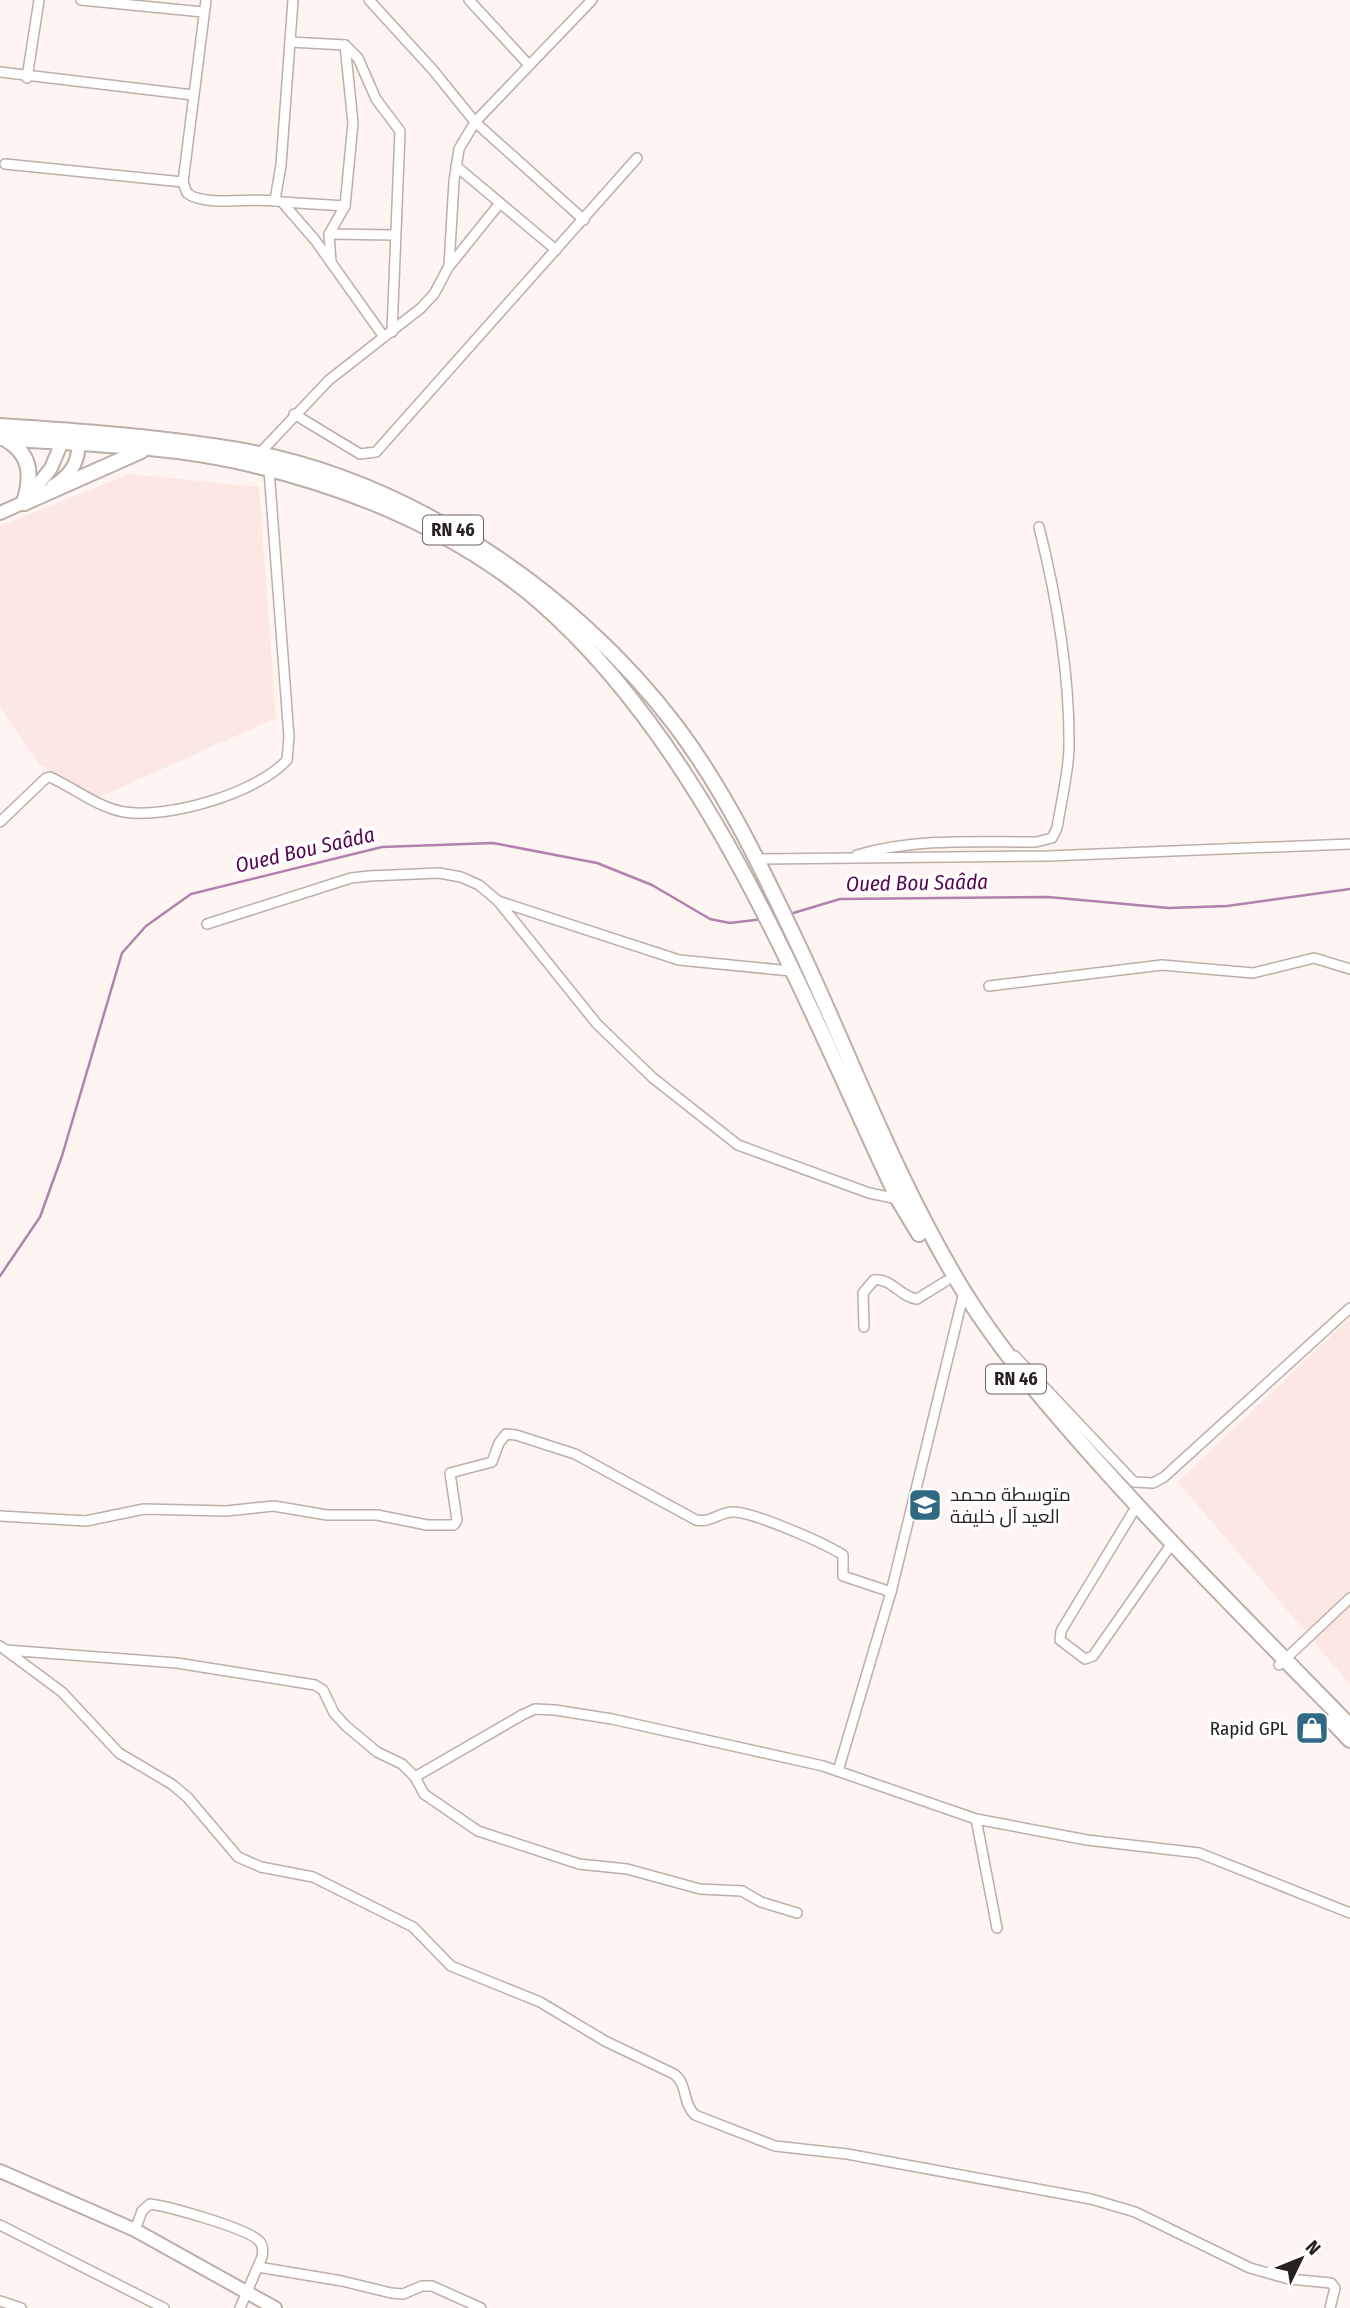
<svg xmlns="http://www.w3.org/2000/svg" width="1350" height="2308" viewBox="0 0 1350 2308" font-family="'Fira Sans Condensed',Cairo,sans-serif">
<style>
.built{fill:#fce7e2}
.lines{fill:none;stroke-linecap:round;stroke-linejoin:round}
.stream{stroke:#b182ab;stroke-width:2.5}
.minor-casing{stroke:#beaea9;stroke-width:12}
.secondary-casing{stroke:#beaea9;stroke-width:16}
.primary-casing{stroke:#beaea9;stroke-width:18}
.minor{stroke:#fff;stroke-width:9}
.secondary{stroke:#fff;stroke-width:12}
.primary{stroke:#fff;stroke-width:14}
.labels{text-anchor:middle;stroke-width:7;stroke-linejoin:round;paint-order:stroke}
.shield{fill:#fff;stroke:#686463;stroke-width:2}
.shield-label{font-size:18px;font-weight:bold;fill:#272120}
.poi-label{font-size:19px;fill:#272120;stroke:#fff;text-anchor:start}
.water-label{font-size:21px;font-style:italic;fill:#540553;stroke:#fff}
</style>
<rect width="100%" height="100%" fill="#fef4f1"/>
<g class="built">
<polygon points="130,474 259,487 276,718 99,797 40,765 0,707 0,526"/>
<polygon points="1350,1318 1350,1684 1178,1482"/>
</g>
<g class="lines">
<g class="stream">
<polyline points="790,914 840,899 1048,897 1169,908 1227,906 1350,889"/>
<polyline points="0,1276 40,1217 62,1156 122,953 146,926 191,894 382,847 493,843 597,863 652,885 710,919 730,923 763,919"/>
</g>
<defs>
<g id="minor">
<polyline points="81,0 203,12"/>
<polyline points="369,0 433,70 475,122 584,220"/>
<polyline points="469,0 528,64"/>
<polyline points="290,42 345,45 358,58 376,99 400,131 392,332"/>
<polyline points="0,72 193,95"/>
<polyline points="27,78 39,0"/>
<polyline points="5,164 183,182 206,0"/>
<polyline points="456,166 556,250"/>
<path d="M183,182L187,193C205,208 258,196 282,202L315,240L384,337"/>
<polyline points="275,200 281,165 293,0"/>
<polyline points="282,202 345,206"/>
<polyline points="329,234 394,235"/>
<polyline points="331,262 329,234 345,206 353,123 345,45"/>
<polyline points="451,264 500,203"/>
<polyline points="294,414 360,454 376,452 637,158"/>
<polyline points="258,455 329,380 421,308 434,294 449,266 454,181 459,149 475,122 592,0"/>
<path d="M0,822L46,778L50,777C74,788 99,808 124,812C169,819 257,793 287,760L289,737L269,470"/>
<path d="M857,855C916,838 975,842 1036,842L1052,838L1057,828C1061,803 1068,775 1069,749C1070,675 1057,599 1039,527"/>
<polyline points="756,859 1048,856 1350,844"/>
<polyline points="498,901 679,960 791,971"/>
<polyline points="207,924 351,878 369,876 439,873 461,877 479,885 498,901 597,1024 653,1078 738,1145 869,1193 898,1199"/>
<polyline points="989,986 1162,965 1253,973 1314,958 1350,969"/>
<path d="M864,1327L863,1293L874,1280C892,1278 900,1297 917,1299L946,1281"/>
<polyline points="1015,1356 1134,1482 1153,1483 1164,1477 1350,1308"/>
<polyline points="1133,1512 1061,1631 1060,1640 1085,1659 1093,1656 1168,1549"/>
<path d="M0,1516L86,1521L144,1509L226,1511L274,1506L327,1515H377L427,1525H454L457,1520L450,1473L492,1462L499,1443L506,1434L516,1435L575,1454L696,1520C712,1523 719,1512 733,1512C754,1512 824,1543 843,1555V1576L891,1592"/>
<path d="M0,1646L62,1692L119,1753L173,1785L188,1798L238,1857L261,1867L313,1877L413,1927L451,1966L540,2002L605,2041L674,2074C688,2084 682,2103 695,2115L775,2146L847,2154L1091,2199L1135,2212L1250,2268L1289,2279L1331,2283L1335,2288L1330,2308"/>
<polyline points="6,1650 177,1663 315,1685 323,1690 334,1713 346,1726 377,1752 402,1764 415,1777 424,1794 478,1831 579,1864 627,1869 700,1889 742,1891 761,1902 797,1913"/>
<polyline points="1279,1665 1350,1598"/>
<polyline points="838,1771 891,1592 964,1292"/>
<polyline points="415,1777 522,1715 535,1709 555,1710 612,1719 823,1766 976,1819 997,1928"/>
<polyline points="976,1819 1087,1840 1199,1853 1350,1913"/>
<polyline points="0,2225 164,2308"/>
<path d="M135,2230L142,2211L150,2204C167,2206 251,2229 260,2242C263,2246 263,2252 262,2257L240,2308"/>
<polyline points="258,2267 342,2281 391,2293 403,2294 422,2286 432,2286 481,2308"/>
<polyline points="0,2301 21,2308"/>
</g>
<g id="secondary">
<path d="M53,486C74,473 80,459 79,434"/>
<polyline points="24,503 51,468 65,435"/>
<polyline points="0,513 31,499"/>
<polyline points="0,2171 135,2230 275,2308"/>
</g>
<g id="primary">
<path d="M0,426C79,431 160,437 238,450C406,478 574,591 676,726C728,795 765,875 802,953C855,1067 899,1187 966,1295C1003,1354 1048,1406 1095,1459C1177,1551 1264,1638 1350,1726"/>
<path d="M0,438C78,444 159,444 236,461C345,485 456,529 541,603C711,752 803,998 898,1199L919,1234"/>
<path d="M5,439C32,454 32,476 24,503"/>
<polyline points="24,503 141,451"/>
<polyline points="1332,1721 1350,1740"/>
</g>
</defs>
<use href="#minor" class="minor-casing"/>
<use href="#secondary" class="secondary-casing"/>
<use href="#primary" class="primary-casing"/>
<use href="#minor" class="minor"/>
<use href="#secondary" class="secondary"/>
<use href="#primary" class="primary"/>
</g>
<defs>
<symbol id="school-square" viewBox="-11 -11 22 22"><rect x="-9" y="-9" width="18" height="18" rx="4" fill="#306982" stroke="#fff"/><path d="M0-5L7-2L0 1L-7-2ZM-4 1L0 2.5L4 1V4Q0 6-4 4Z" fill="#fff"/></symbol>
<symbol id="shop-square" viewBox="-11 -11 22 22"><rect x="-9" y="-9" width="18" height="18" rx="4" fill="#306982" stroke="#fff"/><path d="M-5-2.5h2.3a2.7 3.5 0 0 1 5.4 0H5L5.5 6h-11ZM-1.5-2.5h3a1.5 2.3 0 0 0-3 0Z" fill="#fff"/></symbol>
</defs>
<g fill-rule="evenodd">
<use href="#school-square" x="906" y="1486" width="38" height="38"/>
<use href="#shop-square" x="1293" y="1709" width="38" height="38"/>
</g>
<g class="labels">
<g class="shield">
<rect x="423" y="515.5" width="60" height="29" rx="5"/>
<rect x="986" y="1364.5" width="60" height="29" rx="5"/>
</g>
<g class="shield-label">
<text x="453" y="536">RN 46</text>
<text x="1016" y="1385">RN 46</text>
</g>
<g class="poi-label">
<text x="950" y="1501">متوسطة محمد<tspan x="950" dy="22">العيد آل خليفة</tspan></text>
<text x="1288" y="1735" text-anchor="end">Rapid GPL</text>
</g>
<g class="water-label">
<text transform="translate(305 850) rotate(-13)" y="7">Oued Bou Saâda</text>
<text transform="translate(917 883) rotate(-1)" y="7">Oued Bou Saâda</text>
</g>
</g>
<g transform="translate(1301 2259) rotate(47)" stroke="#ffffff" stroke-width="5" paint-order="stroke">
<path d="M0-5L12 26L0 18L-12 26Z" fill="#272120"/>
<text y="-10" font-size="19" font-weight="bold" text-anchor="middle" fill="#272120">N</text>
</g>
</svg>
